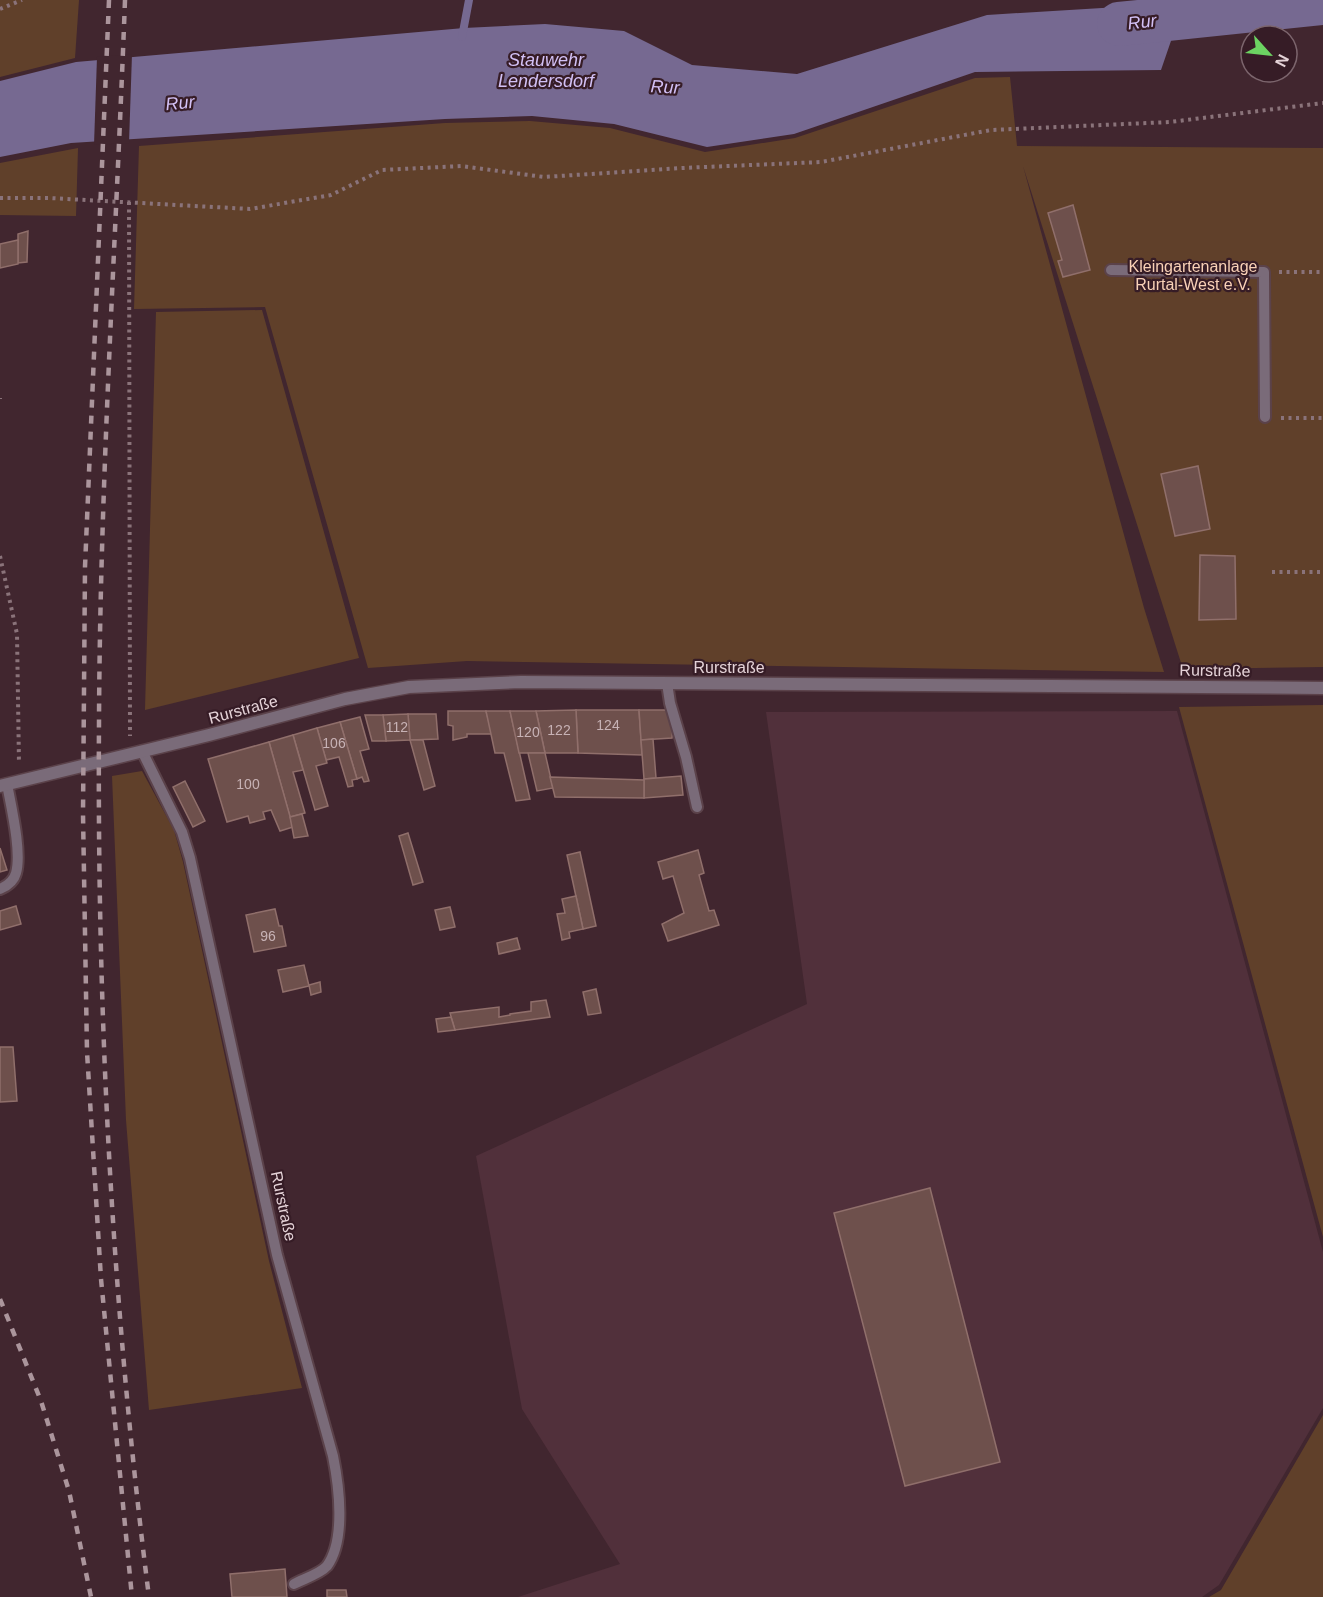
<svg xmlns="http://www.w3.org/2000/svg" width="1323" height="1597" viewBox="0 0 1323 1597" font-family="Helvetica,sans-serif">
<style>
.built{fill:#51303b}
.green{fill:#60402a}
.water{fill:#766991}
.pier{fill:#41262f}
.lines{fill:none;stroke-linecap:round;stroke-linejoin:round}
.stream{stroke:#766991;stroke-width:8}
.river{stroke:#766991;stroke-width:44}
.building{fill:#6e504c;stroke:#906f6b;stroke-width:1.5}
.service-casing{stroke:#5b424a;stroke-width:14}
.minor-casing{stroke:#5b424a;stroke-width:15}
.path{stroke:#8a737a;stroke-width:4;stroke-dasharray:3 4.5;stroke-linecap:butt}
.service{stroke:#7a6b79;stroke-width:10}
.minor{stroke:#7a6b79;stroke-width:12}
.rail{stroke:#ab959c;stroke-width:4.5;stroke-dasharray:8 8;stroke-linecap:butt}
.labels{text-anchor:middle;stroke-width:4.5;stroke-linejoin:round;paint-order:stroke}
.number-label{font-size:14px;fill:#c7b2b5}
.park-label{font-size:16px;fill:#f9d1b7;stroke:#361c26}
.street-label{font-size:16px;fill:#e5d3d8;stroke:#361c26}
.water-label{font-size:18px;font-style:italic;fill:#d2c0f5;stroke:#361c26}
</style>
<rect width="100%" height="100%" fill="#41262f"/>
<polygon class="built" points="1177,711 1323,1252 1323,1408 1219,1585 1202,1597 518,1597 620,1564 522,1409 476,1156 807,1004 766,712"/>
<g class="green">
<polygon points="0,0 79,0 75,58 0,77"/>
<polygon points="1010,77 1017,146 1323,148 1323,667 1183,669 1023,166 1144,608 1164,672 467,661 368,668 265,307 134,309 139,146 445,123 530,121 610,128 705,152 795,138 975,78"/>
<polygon points="78,148 76,216 0,215 0,163"/>
<polygon points="262,310 359,658 145,710 156,312"/>
<polygon points="1323,705 1323,1237 1179,707"/>
<polygon points="142,771 174,830 183,862 269,1261 302,1388 149,1410 126,1120 112,776"/>
<polygon points="1323,1415 1323,1597 1209,1597 1221,1590"/>
</g>
<polygon class="water" points="1184,3 1161,70 975,72 794,134 707,147 614,124 532,116 445,119 71,143 0,157 0,81 76,62 464,28 545,24 624,31 692,65 797,74 987,15"/>
<polygon class="pier" points="132,54 129,143 94,145 97,57"/>
<g class="lines">
<polyline class="stream" points="462,37 469,0"/>
<polyline class="river" points="1119,24 1323,3"/>
</g>
<g class="building">
<polygon points="1073,205 1090,270 1063,277 1058,261 1062,260 1048,213"/>
<polygon points="28,231 27,262 18,263 18,234"/>
<polygon points="18,240 18,264 0,268 0,244"/>
<polygon points="1198,466 1210,529 1175,536 1161,474"/>
<polygon points="1200,555 1235,556 1236,619 1199,620"/>
<polygon points="576,710 639,710 642,755 578,753"/>
<polygon points="576,710 578,753 545,753 536,711"/>
<polygon points="639,710 667,710 673,726 672,738 641,740"/>
<polygon points="448,711 486,711 492,734 467,734 467,737 453,740 453,726 448,725"/>
<polygon points="486,711 510,711 530,799 516,801 504,753 495,753"/>
<polygon points="510,711 536,711 545,753 519,753"/>
<polygon points="408,714 436,714 438,739 410,740"/>
<polygon points="408,714 410,740 386,741 383,715"/>
<polygon points="365,715 383,715 386,741 372,741"/>
<polygon points="360,717 369,749 360,751 369,781 364,782 362,777 357,779 340,722"/>
<polygon points="340,722 357,779 352,780 353,786 348,787 339,757 326,760 317,728"/>
<polygon points="317,728 327,763 316,766 328,806 315,810 293,735"/>
<polygon points="293,735 303,770 293,772 305,813 290,817 269,742"/>
<polygon points="653,739 656,778 644,779 641,740"/>
<polygon points="410,740 423,740 435,786 424,790"/>
<polygon points="269,742 293,827 280,831 271,810 263,812 265,819 250,823 248,816 227,822 208,759"/>
<polygon points="528,753 545,753 553,788 537,791"/>
<polygon points="681,776 683,795 644,798 644,779"/>
<polygon points="550,777 644,780 644,798 555,797"/>
<polygon points="185,781 205,821 193,827 173,787"/>
<polygon points="302,814 308,836 294,838 290,817"/>
<polygon points="408,833 423,882 413,885 399,836"/>
<polygon points="0,848 7,870 0,872"/>
<polygon points="698,850 704,873 699,875 709,911 714,910 719,925 668,941 662,924 684,913 673,876 663,879 658,862"/>
<polygon points="580,852 596,926 583,929 567,855"/>
<polygon points="576,896 583,929 569,932 570,938 562,940 557,914 565,913 562,899"/>
<polygon points="16,906 21,924 0,930 0,911"/>
<polygon points="450,907 455,927 440,930 435,910"/>
<polygon points="275,909 279,926 282,926 286,946 254,952 246,915"/>
<polygon points="517,938 520,949 499,954 497,943"/>
<polygon points="304,965 309,986 283,992 278,970"/>
<polygon points="320,982 321,992 311,995 309,985"/>
<polygon points="596,989 601,1013 588,1015 583,992"/>
<polygon points="546,1000 550,1017 455,1030 450,1013 499,1007 499,1017 510,1015 510,1014 531,1011 531,1002"/>
<polygon points="451,1017 455,1030 438,1032 436,1019"/>
<polygon points="0,1047 13,1047 17,1101 0,1102"/>
<polygon points="930,1188 1000,1462 905,1486 834,1213"/>
<polygon points="285,1569 287,1597 232,1597 230,1574"/>
<polygon points="327,1590 346,1590 347,1597 327,1597"/>
</g>
<g class="lines">
<defs>
<g id="service">
<polyline points="1111,270 1264,272 1265,417"/>
<polyline points="667,683 670,703 686,757 697,807"/>
<path d="M142,751L182,832L190,858L277,1255L333,1456C339,1486 346,1540 327,1566C320,1574 303,1579 294,1584"/>
<path d="M0,889C7,886 14,881 16,873C22,852 11,806 7,784"/>
</g>
<polyline id="minor" points="0,786 209,735 345,699 409,687 521,682 1323,688"/>
</defs>
<use href="#service" class="service-casing"/>
<use href="#minor" class="minor-casing"/>
<g class="path">
<polyline points="0,9 22,0"/>
<polyline points="0,198 49,198 250,209 331,195 382,170 461,166 544,177 682,168 821,162 991,130 1170,122 1323,103"/>
<polyline points="129,202 130,736"/>
<polyline points="1279,272 1323,272"/>
<polyline points="0,399 0,398"/>
<polyline points="1281,418 1323,418"/>
<polyline points="0,556 17,634 19,764"/>
<polyline points="1272,572 1323,572"/>
</g>
<use href="#service" class="service"/>
<use href="#minor" class="minor"/>
<g class="rail">
<polyline points="109,0 85,567 83,814 87,1052 101,1279 132,1597"/>
<path d="M125,0C116,241 100,482 99,723C97,1015 112,1307 149,1597"/>
<polyline points="0,1299 41,1401 69,1491 91,1597"/>
</g>
</g>
<g class="labels">
<g class="number-label">
<text x="608" y="730">124</text>
<text x="397" y="732">112</text>
<text x="559" y="735">122</text>
<text x="528" y="737">120</text>
<text x="334" y="748">106</text>
<text x="248" y="789">100</text>
<text x="268" y="941">96</text>
</g>
<g class="park-label">
<text x="1193" y="272">Kleingartenanlage<tspan x="1193" dy="18">Rurtal-West e.V.</tspan></text>
</g>
<g class="street-label">
<text x="729" y="673">Rurstraße</text>
<text transform="translate(1215 670) rotate(1)" y="6">Rurstraße</text>
<text transform="translate(243 709) rotate(-15)" y="6">Rurstraße</text>
<text transform="translate(284 1206) rotate(78)" y="6">Rurstraße</text>
</g>
<g class="water-label">
<text transform="translate(1142 22) rotate(-6)" y="6">Rur</text>
<text x="546" y="66">Stauwehr<tspan x="546" dy="21">Lendersdorf</tspan></text>
<text transform="translate(665 87) rotate(3)" y="6">Rur</text>
<text transform="translate(180 103) rotate(-5)" y="6">Rur</text>
</g>
</g>
<g transform="translate(1269 54) rotate(117)"><circle r="28" fill="#361c26" stroke="#7c656d" stroke-width="1.5"/>
<path d="M0-4.5L10 22L0 15L-10 22Z" fill="#6cd362"/>
<text y="-9" font-size="16" font-weight="bold" text-anchor="middle" fill="#e5d3d8">N</text>
</g>
</svg>
